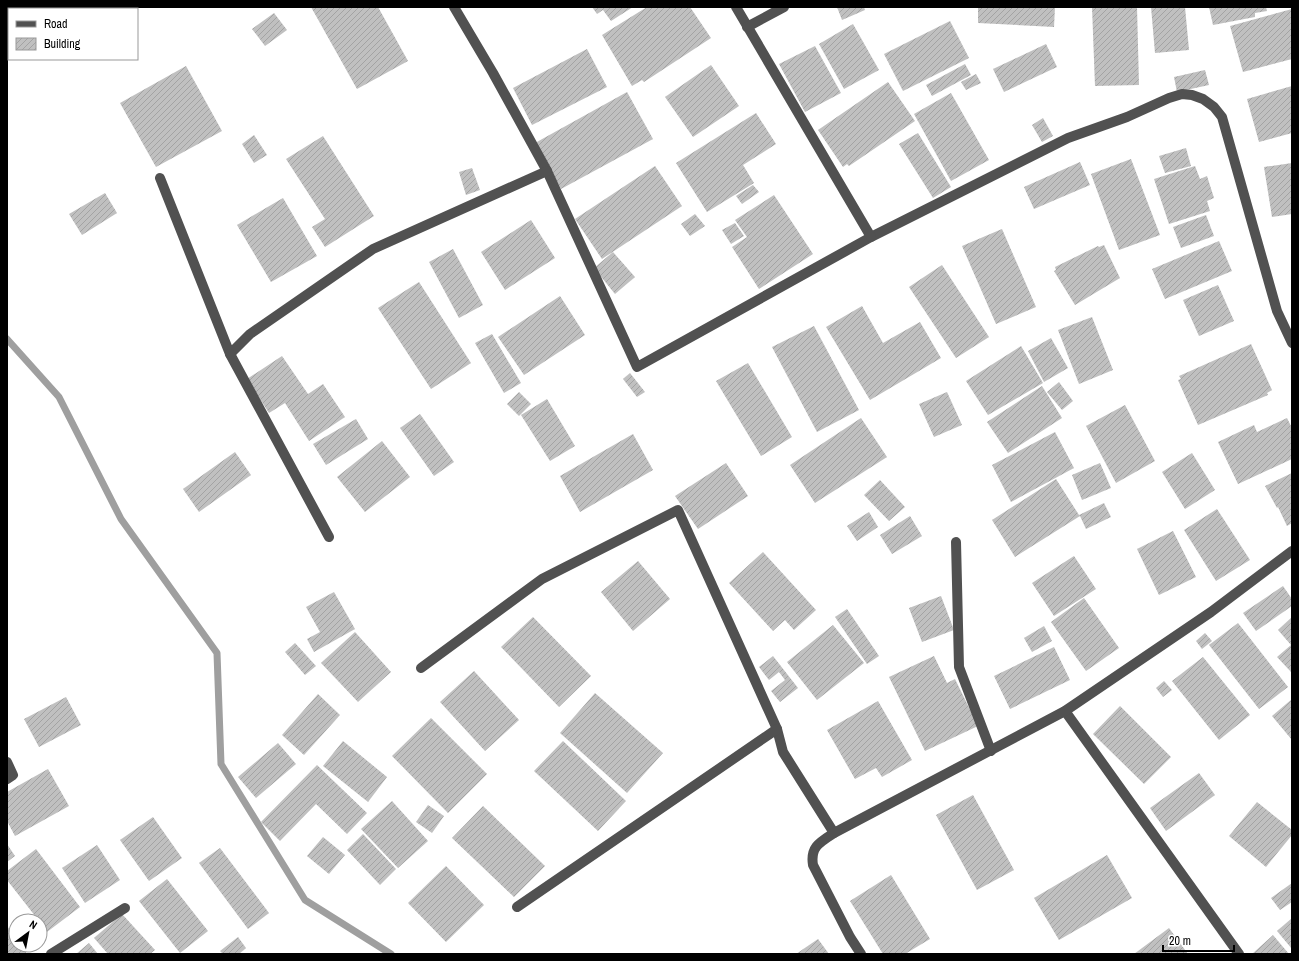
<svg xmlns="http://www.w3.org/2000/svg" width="1299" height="961" viewBox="0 0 1299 961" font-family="'Archivo Narrow',sans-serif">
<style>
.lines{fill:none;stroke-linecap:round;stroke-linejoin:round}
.stream{stroke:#9f9f9f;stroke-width:7}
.building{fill:url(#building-hatch)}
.minor{stroke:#515151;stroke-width:10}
</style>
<defs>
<pattern id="building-hatch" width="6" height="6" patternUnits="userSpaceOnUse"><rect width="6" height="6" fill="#c0c0c0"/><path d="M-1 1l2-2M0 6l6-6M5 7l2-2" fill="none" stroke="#a3a3a3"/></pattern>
</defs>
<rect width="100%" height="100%" fill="#fff"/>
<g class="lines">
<polyline class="stream" points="7,339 59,397 121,519 217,653 221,764 305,900 391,954"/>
</g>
<g class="building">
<polygon points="311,7 378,7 408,61 357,89"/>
<polygon points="592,7 633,7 611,21 603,10 597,14"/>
<polygon points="647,7 690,7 711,38 644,82 642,80 632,86 602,35"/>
<polygon points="837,7 864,7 865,10 842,20"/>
<polygon points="978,7 1055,7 1054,27 978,23"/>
<polygon points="1092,7 1137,7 1139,85 1095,86"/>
<polygon points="1151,7 1185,7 1189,50 1155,53"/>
<polygon points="1209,7 1266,7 1267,11 1255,13 1255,17 1213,25"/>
<polygon points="1292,9 1292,59 1243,72 1230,26"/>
<polygon points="274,13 287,30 265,46 252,29"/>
<polygon points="950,21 969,58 903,91 884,54"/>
<polygon points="853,24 879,70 844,89 819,44"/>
<polygon points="1046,44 1057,67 1004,92 993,69"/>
<polygon points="815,46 841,93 805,112 779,64"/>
<polygon points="587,49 607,87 532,125 513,88"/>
<polygon points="965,64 971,75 932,96 926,85"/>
<polygon points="711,65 739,106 693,137 665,97"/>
<polygon points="186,66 222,131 156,167 120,103"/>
<polygon points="1205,70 1209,85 1177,92 1174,77"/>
<polygon points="976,74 981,83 966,90 961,82"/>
<polygon points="888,82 915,121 849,166 847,164 843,167 818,130"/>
<polygon points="1292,86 1292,133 1259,142 1247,99"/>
<polygon points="627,92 653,139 561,189 535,143"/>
<polygon points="951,93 989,160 951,181 914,114"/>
<polygon points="756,113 776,144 743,165 754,183 707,212 676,163"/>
<polygon points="1043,118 1053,136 1042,142 1032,125"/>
<polygon points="918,133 951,187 933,198 899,144"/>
<polygon points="254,135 267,155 254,163 242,144"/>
<polygon points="323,136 374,216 325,247 312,227 325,219 286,159"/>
<polygon points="1186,148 1191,166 1165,173 1159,156"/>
<polygon points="1131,159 1160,235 1119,250 1091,174"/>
<polygon points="1080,162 1090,185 1034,209 1024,187"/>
<polygon points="1292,163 1292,214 1272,217 1264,167"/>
<polygon points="655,166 682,206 602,259 575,219"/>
<polygon points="1195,166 1200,179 1207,176 1214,198 1207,201 1210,211 1169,224 1154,179"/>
<polygon points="472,168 480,190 466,195 459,172"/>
<polygon points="753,185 759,192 742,204 736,196"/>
<polygon points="105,193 117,213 82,235 69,214"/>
<polygon points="774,195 813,254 759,289 732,247 747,237 735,220"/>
<polygon points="283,198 317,256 271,282 237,225"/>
<polygon points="695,214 705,226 690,236 681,224"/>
<polygon points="1206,215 1214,236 1181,248 1173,227"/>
<polygon points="531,220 555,258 505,290 481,252"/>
<polygon points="735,223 744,236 731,244 722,230"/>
<polygon points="1002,229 1036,307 996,324 962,246"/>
<polygon points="1219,241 1232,271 1165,299 1152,269"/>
<polygon points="1104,245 1120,278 1075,305 1054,271 1056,270 1055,267 1098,246 1099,247"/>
<polygon points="453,249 483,305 459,318 429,262"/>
<polygon points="613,252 635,277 615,294 594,268"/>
<polygon points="942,265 989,337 956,358 909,287"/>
<polygon points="419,282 471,363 431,389 378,308"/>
<polygon points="1218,285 1234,321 1199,336 1183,300"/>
<polygon points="560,296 585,335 524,375 498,337"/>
<polygon points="862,306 883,343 920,322 941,358 870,400 826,327"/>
<polygon points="1092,317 1113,370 1079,384 1058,330"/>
<polygon points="814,326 859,410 817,432 772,347"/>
<polygon points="492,334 521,383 504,393 475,343"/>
<polygon points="1051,338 1068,368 1044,382 1028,351"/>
<polygon points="1251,344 1272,390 1267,393 1268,395 1198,425 1178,380 1181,379 1179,376"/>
<polygon points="1021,346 1043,383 988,415 966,381"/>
<polygon points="282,356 308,394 323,384 345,417 309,441 285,403 269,413 247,379"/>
<polygon points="748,363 792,437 761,456 716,381"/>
<polygon points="630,373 645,392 637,397 623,379"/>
<polygon points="1059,382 1073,401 1062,410 1047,392"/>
<polygon points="1042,386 1062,418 1008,453 987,422"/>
<polygon points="519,392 531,404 519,416 507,404"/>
<polygon points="947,392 962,425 934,437 919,404"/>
<polygon points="547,399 575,446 550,461 521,415"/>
<polygon points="1125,405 1155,461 1116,483 1086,426"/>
<polygon points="420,414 454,462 434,476 400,428"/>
<polygon points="861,418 887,457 815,503 790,465"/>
<polygon points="1287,418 1292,428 1292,459 1238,484 1218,442 1254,425 1257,432"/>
<polygon points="356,419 368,439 326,465 313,444"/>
<polygon points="1055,432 1074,468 1011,502 992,465"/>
<polygon points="633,434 653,470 580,512 560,476"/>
<polygon points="382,441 410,477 365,512 337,477"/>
<polygon points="235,452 251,475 199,512 183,489"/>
<polygon points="1192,453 1215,490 1185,509 1162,472"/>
<polygon points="726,463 748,496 698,529 675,496"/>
<polygon points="1100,463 1111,488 1082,500 1072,475"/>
<polygon points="1292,473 1292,523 1287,526 1278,507 1277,508 1265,486"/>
<polygon points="1056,479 1079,515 1104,503 1111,517 1086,529 1080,516 1015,557 992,520"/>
<polygon points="880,480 905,507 889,521 864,495"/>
<polygon points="1217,509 1250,560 1216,581 1184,530"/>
<polygon points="869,512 878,527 857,541 847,526"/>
<polygon points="910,516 922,536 892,554 880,535"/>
<polygon points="1173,531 1196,577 1159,595 1137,549"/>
<polygon points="763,552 816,610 794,630 785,620 773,631 729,583"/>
<polygon points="1074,556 1096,589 1054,616 1032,583"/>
<polygon points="638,561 670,599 633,631 601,592"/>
<polygon points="1283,586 1292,599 1292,606 1256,631 1243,613"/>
<polygon points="334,592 355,629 314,652 307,639 320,632 306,607"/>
<polygon points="941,596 954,630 922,642 909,608"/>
<polygon points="1084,598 1119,648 1086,671 1051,622"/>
<polygon points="847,609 879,656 867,664 835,617"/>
<polygon points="533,617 591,676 559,707 501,647"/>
<polygon points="1292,617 1292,673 1277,657 1291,645 1278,630"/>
<polygon points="1238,623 1288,687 1259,709 1209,645"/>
<polygon points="833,625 864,663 817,700 787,662"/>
<polygon points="1044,626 1052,641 1032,652 1024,638"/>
<polygon points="355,632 391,672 358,702 321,663"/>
<polygon points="1205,633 1212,641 1202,649 1196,641"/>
<polygon points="295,643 316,666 305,675 285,652"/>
<polygon points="1054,647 1070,680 1010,709 994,676"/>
<polygon points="773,656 798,688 780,702 771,691 785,680 779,672 769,680 759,667"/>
<polygon points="934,656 947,683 955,679 978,726 925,751 889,677"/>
<polygon points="1203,657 1250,715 1219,740 1172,681"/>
<polygon points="474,671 519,720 485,751 440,702"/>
<polygon points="1164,681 1172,690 1163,697 1156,688"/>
<polygon points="595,693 663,753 627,793 560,733"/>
<polygon points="318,694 340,715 304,755 282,735"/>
<polygon points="66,697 81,725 39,747 24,719"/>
<polygon points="1292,699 1292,740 1272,716"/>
<polygon points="878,701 912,760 882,777 876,768 855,779 827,730"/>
<polygon points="1120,706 1171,757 1144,784 1093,734"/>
<polygon points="431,718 487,774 448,813 392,756"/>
<polygon points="343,741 387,777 368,802 323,766"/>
<polygon points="563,741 626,801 598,831 534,771"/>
<polygon points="278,743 296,764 256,798 238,777"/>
<polygon points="317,765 367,813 347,834 316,804 280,841 261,822"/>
<polygon points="48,769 69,806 15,836 7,821 7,792"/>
<polygon points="1199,773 1215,795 1166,831 1150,808"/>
<polygon points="973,795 1014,870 977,890 936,815"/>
<polygon points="392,801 428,841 398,868 361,829"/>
<polygon points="1257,802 1292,830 1292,835 1266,867 1229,836"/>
<polygon points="428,805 444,816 432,833 416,822"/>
<polygon points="483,806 545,866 514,897 452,838"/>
<polygon points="153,817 182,858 149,881 120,840"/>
<polygon points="363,834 396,869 380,885 347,850"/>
<polygon points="323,837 345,855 329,874 307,856"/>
<polygon points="7,844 15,856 7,862"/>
<polygon points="97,845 120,880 85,903 62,868"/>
<polygon points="220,848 269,913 248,929 199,863"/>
<polygon points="36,849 80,907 47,932 40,923 40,921 39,921 7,880 7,871"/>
<polygon points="1107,855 1132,898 1059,940 1034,898"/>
<polygon points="446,866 484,905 446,942 408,903"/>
<polygon points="891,875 930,939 905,954 883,954 850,901"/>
<polygon points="167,879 208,931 180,953 139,901"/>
<polygon points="1292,883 1292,902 1280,910 1271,898"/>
<polygon points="122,914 155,950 150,954 108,954 94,938"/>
<polygon points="1292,918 1292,949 1277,931"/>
<polygon points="7,926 16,938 16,945 21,945 27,954 7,954"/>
<polygon points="1169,928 1188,954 1134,954"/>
<polygon points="1273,935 1289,954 1252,954"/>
<polygon points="238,937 246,948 239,954 223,954 220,951"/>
<polygon points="818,939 829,954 796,954"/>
<polygon points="89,943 98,954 76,954"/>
</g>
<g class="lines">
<g class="minor">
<polyline points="454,7 493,73 547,171 637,367 871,237 1068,138 1127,117 1169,98 1182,94 1192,95 1203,99 1214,107 1222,117 1277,311 1292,343"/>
<polyline points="736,7 871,237"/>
<polyline points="747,27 784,7"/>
<polyline points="160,178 230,354 250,334 373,249 547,171"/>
<polyline points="230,354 329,537"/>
<polyline points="956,542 959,667 991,751"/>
<polyline points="421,668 542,579 678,510 777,729 783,752 834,833"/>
<polyline points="1065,711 1239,954"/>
<polyline points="7,762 13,775 7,779"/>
<polyline points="517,907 777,729"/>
<polyline points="51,954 125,908"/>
<path d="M861,954L850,937L813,865C810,847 820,842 834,833L1065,711L1211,612L1292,551"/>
</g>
</g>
<rect width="1299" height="961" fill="none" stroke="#000000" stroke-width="16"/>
<rect x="8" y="8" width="130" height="52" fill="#ffffff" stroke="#999999"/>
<rect x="16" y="21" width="20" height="6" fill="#515151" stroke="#999999"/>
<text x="44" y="28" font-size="12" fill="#000000">Road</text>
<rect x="16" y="38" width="20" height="12" fill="url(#building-hatch)" stroke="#999999"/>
<text x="44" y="48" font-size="12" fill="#000000">Building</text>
<g transform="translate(28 933) rotate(32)"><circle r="19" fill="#ffffff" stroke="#999999"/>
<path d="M0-3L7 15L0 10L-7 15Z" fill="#000000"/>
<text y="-6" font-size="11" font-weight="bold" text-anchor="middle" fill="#000000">N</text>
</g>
<path d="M1163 945v6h71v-6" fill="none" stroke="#000000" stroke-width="2"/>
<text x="1169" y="945" font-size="12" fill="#000000" stroke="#ffffff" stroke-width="3" paint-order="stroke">20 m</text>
</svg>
